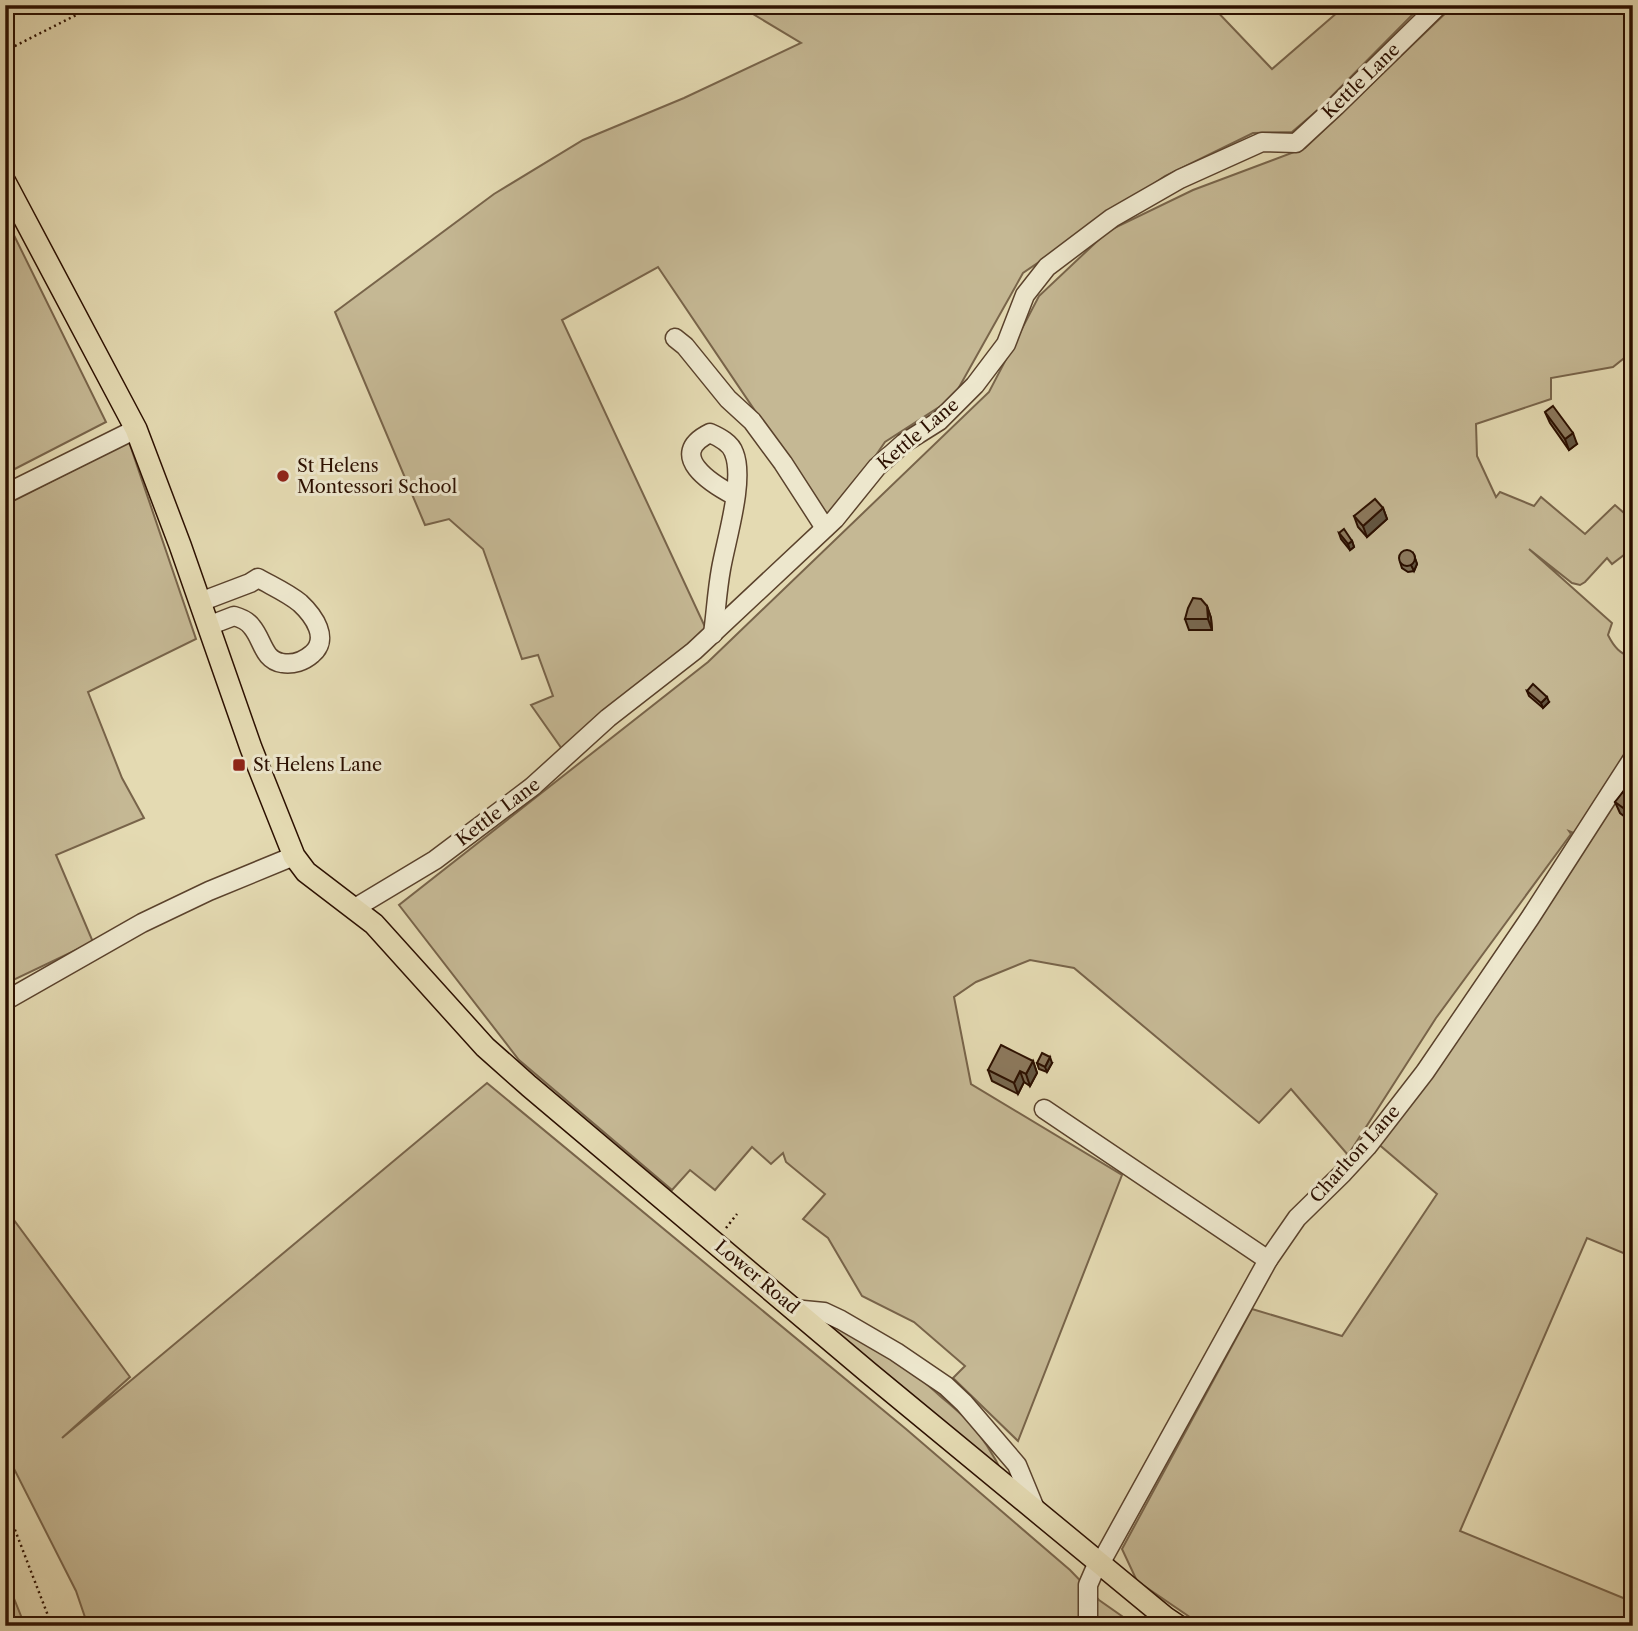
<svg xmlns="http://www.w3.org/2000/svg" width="1638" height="1631" viewBox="0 0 1638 1631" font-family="'Libre Caslon Text',serif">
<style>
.green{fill:#c5b894;stroke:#78644a;stroke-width:2}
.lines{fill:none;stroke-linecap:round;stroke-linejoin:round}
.minor-casing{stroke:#5a422c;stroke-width:21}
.major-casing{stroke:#2c1000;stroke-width:24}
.path{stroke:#2c1000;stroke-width:2.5;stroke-dasharray:2 3.5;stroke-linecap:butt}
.minor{stroke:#ede7cd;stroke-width:18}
.major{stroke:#e4dab2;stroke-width:21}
.wall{fill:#786850;stroke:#2c1000;stroke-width:2}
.shaded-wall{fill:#625541;stroke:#2c1000;stroke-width:2}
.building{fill:#8c795d;stroke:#2c1000;stroke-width:2}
.poi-dot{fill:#8f2418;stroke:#ede7cd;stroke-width:2.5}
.labels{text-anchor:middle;stroke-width:6;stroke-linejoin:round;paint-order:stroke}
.street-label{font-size:18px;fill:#2c1000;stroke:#ede7cd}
.poi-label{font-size:18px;fill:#2c1000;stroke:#ede7cd;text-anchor:start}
</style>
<rect width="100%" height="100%" fill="#e4dab2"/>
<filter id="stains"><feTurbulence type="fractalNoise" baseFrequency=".00286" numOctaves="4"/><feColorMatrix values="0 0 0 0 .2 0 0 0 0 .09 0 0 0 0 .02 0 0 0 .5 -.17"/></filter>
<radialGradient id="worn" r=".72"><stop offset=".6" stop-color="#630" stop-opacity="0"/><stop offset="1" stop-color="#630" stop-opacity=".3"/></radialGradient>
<g class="green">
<polygon points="738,5 1211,5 1272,69 1346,5 1422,5 1319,109 1292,132 1253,133 1165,176 1023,273 953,398 885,442 830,522 658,267 562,320 706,629 562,749 531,705 553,696 538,655 522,659 483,549 449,519 425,525 335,312 494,194 583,140 684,98 801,43"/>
<path d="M1454,5H1633V351L1613,367L1551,378V399L1476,424L1477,456L1496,497L1500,492L1534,506L1541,497L1585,534L1615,505L1633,521V548L1612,564L1607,558L1585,582L1580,585L1572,583L1529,549L1612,623L1608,635C1614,647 1620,654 1633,658V1257L1587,1238L1460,1531L1633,1602V1626H1203L1137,1581L1122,1549L1252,1309L1342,1336L1437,1194L1376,1142L1589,839L1569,831L1571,834L1436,1018L1348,1155L1291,1089L1259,1123L1074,968L1030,960L976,982L954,997L971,1084L1122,1175L1018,1441L953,1378L965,1366L914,1322L862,1296L828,1238L803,1219L825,1194L786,1162L783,1153L771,1164L752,1147L715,1190L690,1170L672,1190L519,1060L399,905L708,662L989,392L1039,296L1108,231L1193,190L1305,148Z"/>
<polygon points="5,217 106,422 5,474"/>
<polygon points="129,442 196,639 88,692 122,778 144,818 56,855 93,942 5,984 5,505"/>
<polygon points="487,1083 906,1429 1070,1570 1099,1600 1136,1626 88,1626 76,1591 5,1451 5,1208 130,1377 62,1438"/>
<path d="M822,1321C867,1334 904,1363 939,1395C948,1403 958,1411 967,1420C983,1437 995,1457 1005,1478Z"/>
<polygon points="5,1576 25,1626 5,1626"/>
</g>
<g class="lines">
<defs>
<g id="minor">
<polyline points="675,338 685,346 728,399 752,421 783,463 825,528"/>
<polyline points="5,494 136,429"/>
<path d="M200,602L250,583L258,578C272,586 288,593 300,603C314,616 330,639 312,654C304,661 293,665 282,663C263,660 263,640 252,627C248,621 241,618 234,616L208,626"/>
<path d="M713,634C716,612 717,591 721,569C726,540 745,480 734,453C731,443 719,437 710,433C665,455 712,484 735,496"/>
<polyline points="355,908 435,860 532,787 608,718 694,651 835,519 877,467 904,443 939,421 975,385 1006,344 1025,295 1047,267 1112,218 1180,179 1262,142 1296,143 1336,106 1439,5"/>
<polyline points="5,1001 142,923 209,891 294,856"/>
<polyline points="1044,1109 1268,1260"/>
<polyline points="793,1309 824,1312 841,1320 896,1352 946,1386 964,1403 1017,1465 1036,1511"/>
<polyline points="1100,1564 1268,1260 1297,1218 1343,1173 1367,1147 1425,1072 1530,918 1633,758"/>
<polyline points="1088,1626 1088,1585 1098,1562"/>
</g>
<polyline id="major" points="5,182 136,429 180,545 251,748 294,856 306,872 374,924 485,1047 529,1086 869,1373 1166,1618 1178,1626"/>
</defs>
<use href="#minor" class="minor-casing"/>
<use href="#major" class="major-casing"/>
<g class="path">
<polyline points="5,51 96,5"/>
<polyline points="726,1228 737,1214"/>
<polyline points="5,1504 52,1626"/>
</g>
<use href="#minor" class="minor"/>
<use href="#major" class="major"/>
</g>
<g class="wall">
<polygon points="1545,412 1577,444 1569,450 1550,423"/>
<polygon points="1383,508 1387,519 1367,537 1358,527 1354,516"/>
<polygon points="1339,533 1352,541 1354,547 1350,550 1341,539"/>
<polygon points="1413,553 1417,564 1414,571 1408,572 1402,568 1400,562"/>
<polygon points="1207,606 1211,618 1212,630 1189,630 1185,619"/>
<polygon points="1527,691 1549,702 1543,708 1529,696"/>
<polygon points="1633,786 1633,823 1620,813 1615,802"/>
<polygon points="1033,1061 1037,1073 1030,1086 1024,1082 1018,1094 992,1081 988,1070"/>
<polygon points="1037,1063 1052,1063 1047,1072 1039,1069"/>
</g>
<g class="shaded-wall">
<polygon points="1573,433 1577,444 1569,450 1565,439"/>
<polygon points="1383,508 1387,519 1367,537 1363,526"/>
<polygon points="1352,541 1354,547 1350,550 1348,544"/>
<polygon points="1415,558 1417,564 1414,571 1411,565"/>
<polygon points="1207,606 1211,618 1212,630 1208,619"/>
<polygon points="1547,697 1549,702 1543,708 1541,703"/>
<polygon points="1050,1057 1052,1063 1047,1072 1045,1067"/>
<polygon points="1033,1061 1037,1073 1030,1086 1026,1074"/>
<polygon points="1020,1071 1024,1082 1018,1094 1014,1083"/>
</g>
<g class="building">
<polygon points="1553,406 1573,433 1565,439 1545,412"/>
<polygon points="1375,499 1383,508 1363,526 1354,516"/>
<polygon points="1344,529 1352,541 1348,544 1339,533"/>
<circle cx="1407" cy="558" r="8"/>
<polygon points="1193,598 1201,599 1207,606 1208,619 1185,619 1188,608"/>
<polygon points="1533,684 1547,697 1541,703 1527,691"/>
<polygon points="1630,783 1633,786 1633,815 1615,802"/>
<polygon points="1001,1045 1033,1061 1026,1074 1020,1071 1014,1083 988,1070"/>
<polygon points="1042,1053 1050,1057 1045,1067 1037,1063"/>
</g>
<g class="poi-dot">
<circle cx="283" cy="476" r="7"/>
<rect x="232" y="758" width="14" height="14" rx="3.5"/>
</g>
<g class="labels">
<g class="street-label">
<text transform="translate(1361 81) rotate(-44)" y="6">Kettle Lane</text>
<text transform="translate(918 434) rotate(-40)" y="6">Kettle Lane</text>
<text transform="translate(498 812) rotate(-37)" y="6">Kettle Lane</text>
<text transform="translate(1355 1154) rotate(-48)" y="6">Charlton Lane</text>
<text transform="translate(757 1277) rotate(40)" y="6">Lower Road</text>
</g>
<g class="poi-label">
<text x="297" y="472">St Helens<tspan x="297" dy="21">Montessori School</tspan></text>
<text x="253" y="771">St Helens Lane</text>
</g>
</g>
<rect width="1638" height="1631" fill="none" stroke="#e4dab2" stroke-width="28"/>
<rect x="7" y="7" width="1624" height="1617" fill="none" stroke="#2c1000" stroke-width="3.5"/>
<rect x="14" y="14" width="1610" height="1603" fill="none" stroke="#2c1000" stroke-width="2"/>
<rect width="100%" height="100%" filter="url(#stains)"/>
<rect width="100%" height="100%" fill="url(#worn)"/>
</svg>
